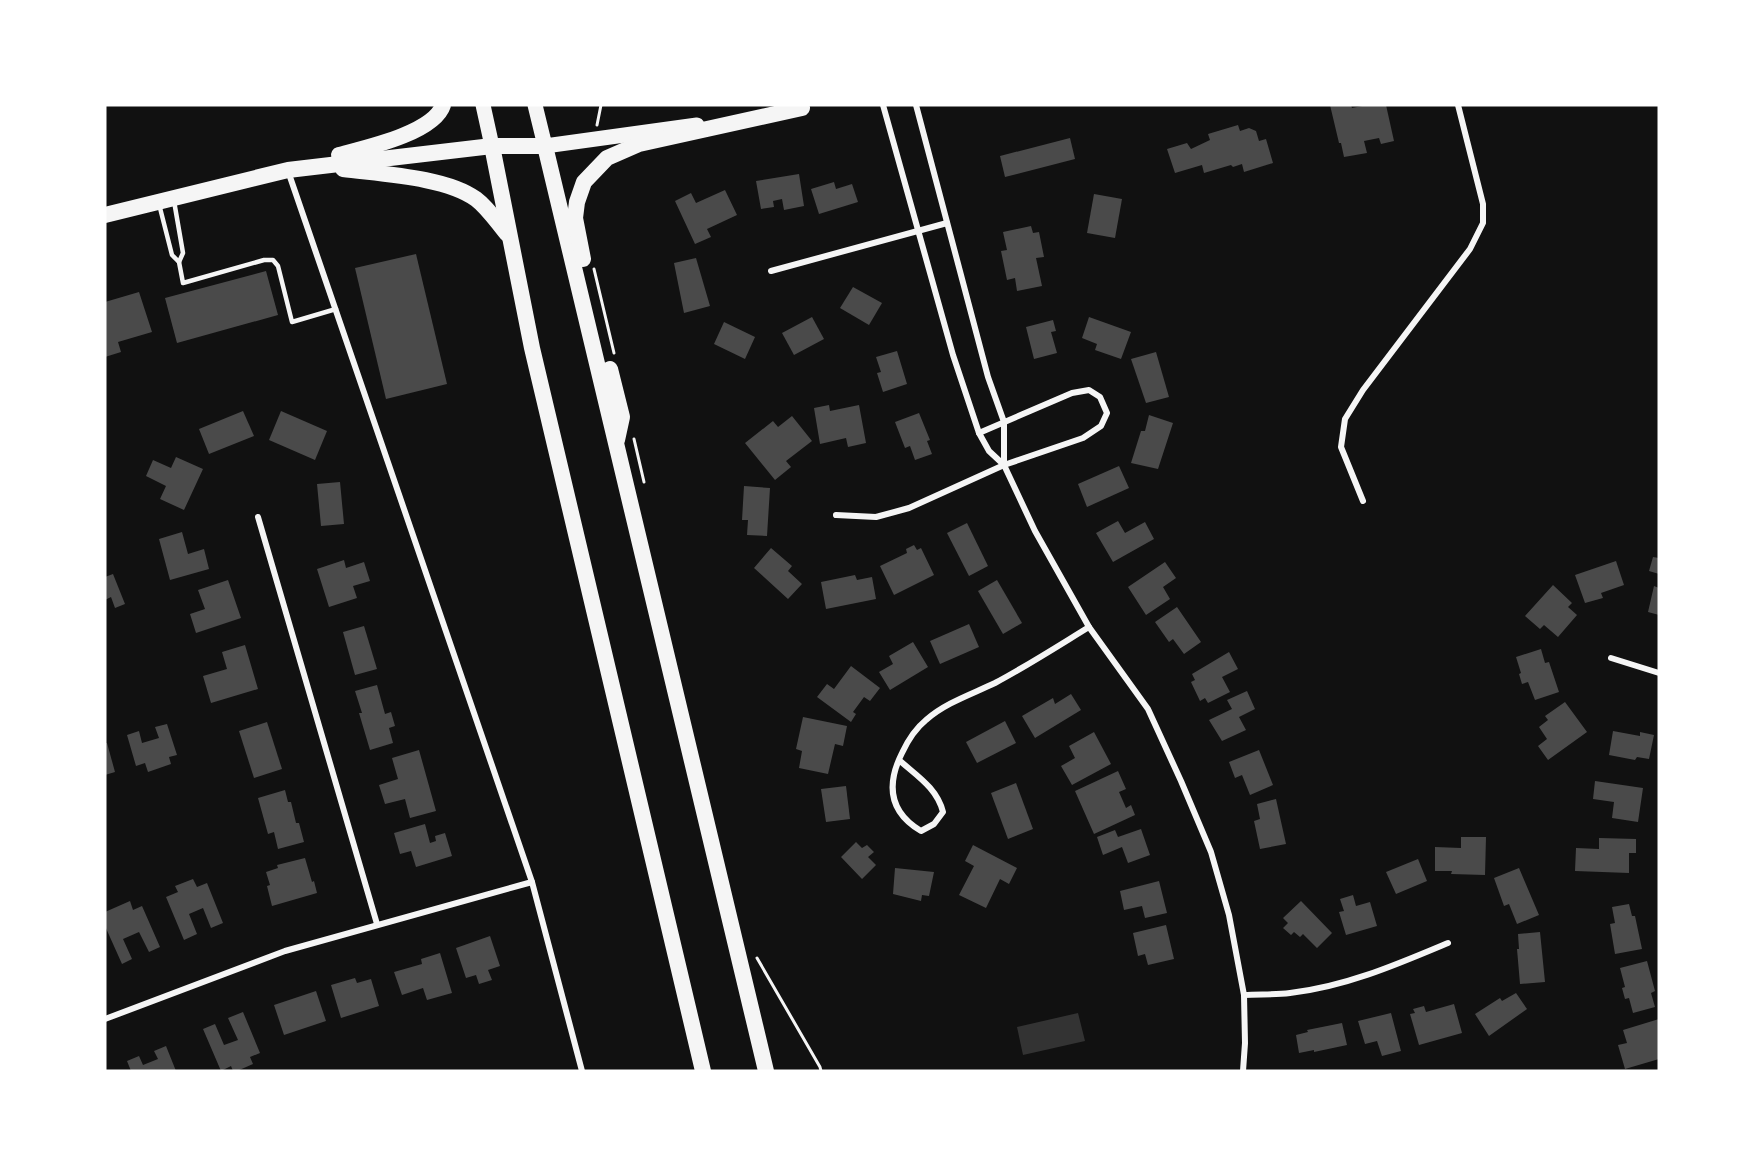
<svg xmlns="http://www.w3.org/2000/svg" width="1764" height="1176" viewBox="0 0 1764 1176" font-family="'Work Sans',sans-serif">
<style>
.water{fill:#333}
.building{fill:#4a4a4a}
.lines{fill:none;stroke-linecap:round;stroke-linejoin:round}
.path{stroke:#f5f5f5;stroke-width:3}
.service{stroke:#f5f5f5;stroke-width:4.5}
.minor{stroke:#f5f5f5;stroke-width:6}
.primary{stroke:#f5f5f5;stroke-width:15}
.trunk{stroke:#f5f5f5;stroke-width:16}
</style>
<rect width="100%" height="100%" fill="#111"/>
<polygon class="water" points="1078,1013 1085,1041 1023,1055 1017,1027"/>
<g class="building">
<polygon points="1330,105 1351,105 1352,108 1367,105 1386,105 1394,141 1381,144 1379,138 1364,141 1367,153 1344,157 1341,143 1339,143"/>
<polygon points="1238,125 1240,131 1249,128 1256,131 1259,141 1266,139 1273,163 1244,172 1242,164 1233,167 1231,165 1204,173 1202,165 1175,173 1167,149 1187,143 1191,149 1210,140 1208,134"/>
<polygon points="1070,138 1075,159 1005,177 1000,156"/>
<polygon points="799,174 804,206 784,210 782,199 773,201 774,207 761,209 756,181"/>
<polygon points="834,182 836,189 852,184 858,202 819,214 811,189"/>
<polygon points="725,190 737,215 707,229 711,237 695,244 675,201 691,193 696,203"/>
<polygon points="1094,194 1122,199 1115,238 1087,233"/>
<polygon points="1031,226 1033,233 1039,232 1044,257 1036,258 1042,286 1017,291 1015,278 1007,280 1001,251 1007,250 1003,232"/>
<polygon points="416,254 447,384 386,399 355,268"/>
<polygon points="696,258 710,306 684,313 674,263"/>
<polygon points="266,271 278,315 177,343 165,298"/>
<polygon points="853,287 882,303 869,325 840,308"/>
<polygon points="139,292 152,332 118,342 121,352 105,357 105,302"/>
<polygon points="812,317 824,339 794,355 782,333"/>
<polygon points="1089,317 1131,332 1121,359 1095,350 1097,344 1082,338"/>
<polygon points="1053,320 1056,331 1051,332 1057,353 1034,359 1026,327"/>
<polygon points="724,322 755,337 745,359 714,344"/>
<polygon points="897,351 907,384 883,392 877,373 881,372 876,357"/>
<polygon points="1156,352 1169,397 1146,403 1131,359"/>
<polygon points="829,405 830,411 859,405 866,443 848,447 846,438 820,444 814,408"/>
<polygon points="243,411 254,436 209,454 199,429"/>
<polygon points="281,411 327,431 315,460 269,440"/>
<polygon points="919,413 930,440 927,441 932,454 915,460 910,446 905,448 895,422"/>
<polygon points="1149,415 1173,423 1158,469 1131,463 1141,431 1145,431"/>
<polygon points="792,416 812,441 786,461 791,467 775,480 745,443 773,421 778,427"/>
<polygon points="176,457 203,469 184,510 160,499 166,486 146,476 153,460 171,468"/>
<polygon points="1119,466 1129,488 1087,507 1078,484"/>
<polygon points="340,482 344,524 321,526 317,484"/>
<polygon points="744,486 770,488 767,536 747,535 748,520 742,520"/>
<polygon points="1118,521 1125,533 1145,522 1154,539 1113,562 1096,533"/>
<polygon points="967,523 988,566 969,576 947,533"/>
<polygon points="182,532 188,554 204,549 209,569 170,580 159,539"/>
<polygon points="914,545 917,550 921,548 934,575 894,595 880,566 907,553 906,549"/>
<polygon points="771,548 792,566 788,571 802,584 788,599 754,568"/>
<polygon points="1653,557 1659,558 1659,574 1649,571"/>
<polygon points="344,560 346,568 364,562 370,581 353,586 357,598 329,607 317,569"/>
<polygon points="1616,561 1624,585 1601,593 1603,598 1585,603 1575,575"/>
<polygon points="1165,562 1176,578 1163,587 1170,599 1146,615 1128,587"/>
<polygon points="113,574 125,604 115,608 111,597 105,600 105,577"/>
<polygon points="855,575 857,580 872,577 876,599 826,609 821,582"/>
<polygon points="228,580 241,618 196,633 190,614 205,609 198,590"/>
<polygon points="997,580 1022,623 1003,634 978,591"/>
<polygon points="1553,585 1572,603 1568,607 1577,615 1558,637 1544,625 1540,629 1525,616"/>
<polygon points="1654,586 1659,588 1659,615 1648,612"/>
<polygon points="1177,607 1201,642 1184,654 1173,639 1169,642 1155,622"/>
<polygon points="969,624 979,647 940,664 930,641"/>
<polygon points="364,626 377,669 355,675 343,632"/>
<polygon points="913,642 928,667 890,690 879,672 893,664 889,656"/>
<polygon points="245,645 258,689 211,703 203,676 227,669 222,652"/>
<polygon points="1541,649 1545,663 1549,662 1559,692 1535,700 1528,682 1522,684 1519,674 1521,673 1516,657"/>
<polygon points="1229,652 1238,669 1222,677 1230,692 1208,703 1205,698 1200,701 1191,682 1195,680 1192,674"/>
<polygon points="851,666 880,688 870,701 864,697 853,712 856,714 851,722 817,697 827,684 834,689"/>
<polygon points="377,685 385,714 391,712 395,726 389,728 393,743 370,750 359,713 362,713 355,691"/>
<polygon points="1247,691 1255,709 1239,717 1246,730 1222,741 1209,720 1232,709 1227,700"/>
<polygon points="1071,694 1081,710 1035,738 1022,716 1053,698 1055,704"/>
<polygon points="1565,702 1587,732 1548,760 1538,746 1547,739 1539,727 1548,720 1545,716"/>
<polygon points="803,717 847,726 843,746 835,744 828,774 799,768 802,751 796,749"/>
<polygon points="1005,721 1016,743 977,763 966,742"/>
<polygon points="267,722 282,769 254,778 239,731"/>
<polygon points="167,724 177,755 169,757 171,764 148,772 145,763 136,766 127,735 139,731 142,743 159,738 155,727"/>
<polygon points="1613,731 1640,736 1640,732 1654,735 1649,759 1637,757 1635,760 1609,755"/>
<polygon points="1094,732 1111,764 1072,785 1061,766 1075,758 1069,746"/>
<polygon points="105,743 107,743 115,772 105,775"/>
<polygon points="419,750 436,811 410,818 405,799 385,804 379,785 398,779 392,758"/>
<polygon points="1259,750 1273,785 1250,795 1242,775 1235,778 1229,762"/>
<polygon points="1118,771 1126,789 1119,792 1126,808 1131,805 1135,815 1094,834 1075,791"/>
<polygon points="1595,781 1643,788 1638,822 1612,818 1614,802 1593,799"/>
<polygon points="1016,783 1033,829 1008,839 991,793"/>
<polygon points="846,786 850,819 826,822 821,789"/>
<polygon points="285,790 288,802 291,802 296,823 299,823 304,842 278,849 274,832 268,834 258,798"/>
<polygon points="1276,799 1286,844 1260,849 1254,821 1260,819 1257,804"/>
<polygon points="425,824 430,843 436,841 435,836 445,833 452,856 416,867 411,851 400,854 394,833"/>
<polygon points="1141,829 1150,855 1128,863 1122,847 1103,855 1097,837 1115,830 1118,837"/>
<polygon points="1461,837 1486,837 1485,875 1451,874 1452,871 1435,871 1435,847 1461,848"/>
<polygon points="1599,838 1636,839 1636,853 1629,853 1629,873 1575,871 1576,848 1599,849"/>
<polygon points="856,842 862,848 867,845 874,852 868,857 876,865 862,879 841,857"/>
<polygon points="973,845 1017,868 1009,884 1000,879 986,908 959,895 974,866 965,861"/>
<polygon points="305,858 312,882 314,881 317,893 272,906 267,886 270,885 266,872 278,868 277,865"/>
<polygon points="1418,859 1427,881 1396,894 1386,872"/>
<polygon points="895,868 934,872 929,896 922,895 921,901 893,894"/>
<polygon points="1519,868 1539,915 1517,924 1509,904 1504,906 1494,878"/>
<polygon points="193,879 197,887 207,883 223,923 211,928 203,908 189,914 197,934 184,940 166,897 178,892 175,886"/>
<polygon points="1159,881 1167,913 1145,918 1142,906 1124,910 1120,891"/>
<polygon points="1353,895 1356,906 1370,902 1377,926 1346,935 1339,912 1344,911 1340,899"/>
<polygon points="130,901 133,910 142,906 160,947 149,952 139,932 123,939 132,959 122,964 105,926 105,912"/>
<polygon points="1301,901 1332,933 1317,948 1303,934 1300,937 1294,932 1291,935 1283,928 1288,923 1283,918"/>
<polygon points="1629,904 1632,916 1635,916 1642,949 1615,954 1610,924 1615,923 1612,907"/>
<polygon points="1166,925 1174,959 1148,965 1145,954 1138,956 1133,933"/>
<polygon points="1540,932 1545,982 1520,984 1517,949 1519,949 1518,934"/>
<polygon points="490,936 500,966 488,970 492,980 479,984 476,975 466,978 456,948"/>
<polygon points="440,953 452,993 427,1000 423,988 402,995 394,972 422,964 421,959"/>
<polygon points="1647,961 1655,991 1651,993 1655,1007 1633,1013 1629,998 1625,999 1622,988 1625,987 1620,968"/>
<polygon points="355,978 357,983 371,979 379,1006 341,1018 331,985"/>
<polygon points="316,991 326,1021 284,1035 274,1005"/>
<polygon points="1516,993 1527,1009 1489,1036 1475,1014 1500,998 1502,1001"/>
<polygon points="1454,1004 1462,1033 1419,1045 1410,1014 1415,1013 1413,1009 1424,1006 1426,1012"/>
<polygon points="243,1012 260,1053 250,1057 253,1064 237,1071 233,1071 231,1066 221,1071 203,1029 215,1024 224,1045 238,1040 228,1018"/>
<polygon points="1391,1013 1401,1051 1382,1056 1377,1041 1365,1044 1358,1021"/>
<polygon points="1659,1019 1659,1059 1625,1069 1618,1045 1627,1043 1623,1030"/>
<polygon points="1342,1023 1347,1045 1314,1052 1314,1050 1299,1053 1296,1035 1308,1032 1307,1030"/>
<polygon points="166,1046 176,1071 131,1071 127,1061 139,1056 143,1065 158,1059 154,1051"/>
</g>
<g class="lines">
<g class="path">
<polyline points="597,125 601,105"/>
<polyline points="594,269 614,353"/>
<polyline points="634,439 644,482"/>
<polyline points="757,958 820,1067 821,1071"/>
</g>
<g class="service">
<polyline points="174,201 183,253 179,262"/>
<polyline points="159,204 172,255 179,262 183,283 264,260 273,260 278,266 292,322 336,309"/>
</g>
<g class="minor">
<polyline points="883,105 953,355 979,433 989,451 1004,465 1035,531 1089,627 1148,709 1181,781 1211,852 1229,915 1244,995 1245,1043 1243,1071"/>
<polyline points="916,105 988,377 1004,422 1004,465"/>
<polyline points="288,171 532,882 582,1071"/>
<polyline points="771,271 947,223"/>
<polyline points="1363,501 1341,447 1345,419 1363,390 1470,249 1483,223 1483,204 1458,105"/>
<polyline points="836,515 876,517 909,508 1004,465 1083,438 1101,426 1107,413 1100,397 1089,390 1072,393 979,433"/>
<polyline points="258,517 377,924"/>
<polyline points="1611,658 1659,673"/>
<path d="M899,760C917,776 937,788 943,812L934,824L921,831C889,812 886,785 902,753C908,740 915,729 926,720C945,703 972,694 995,683C1027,666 1058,646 1089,627"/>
<path d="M1244,995C1259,994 1275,995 1290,993C1345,987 1398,964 1448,943"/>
<polyline points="105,1019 285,951 532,882"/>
</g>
<g class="primary">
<polyline points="483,105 492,146"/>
<polyline points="535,105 545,146 697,125"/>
</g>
<g class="trunk">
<polyline points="492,146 532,348 703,1071"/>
<path d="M339,155C365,148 434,133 443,105"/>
<path d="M343,169C381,174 446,177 476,199C488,208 497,222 507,234"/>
<polyline points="105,215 288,170 492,146 545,146 766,1071"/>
<polyline points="583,259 575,218 577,202 584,182 607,158 639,144 802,108"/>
<polyline points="610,369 622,417 617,440"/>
</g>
</g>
<rect width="1764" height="1176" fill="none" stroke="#ffffff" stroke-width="213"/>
</svg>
